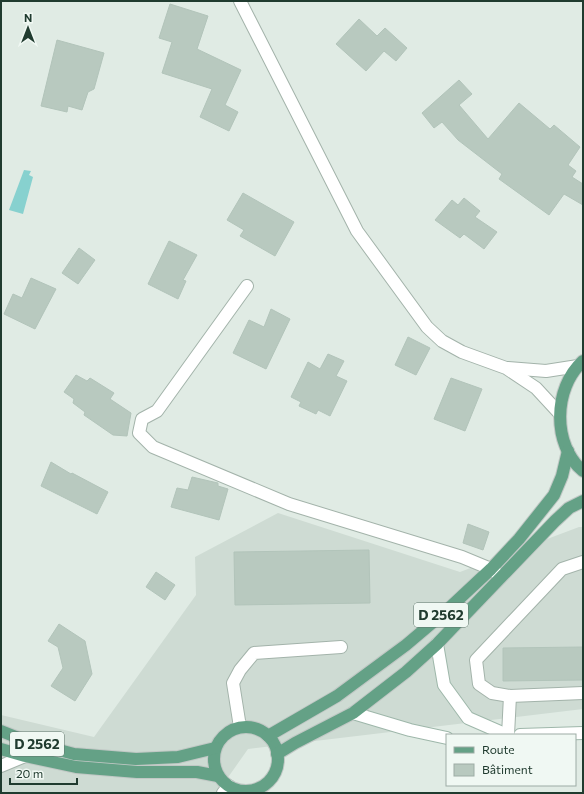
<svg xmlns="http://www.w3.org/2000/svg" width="584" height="794" viewBox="0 0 584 794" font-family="Commissioner,sans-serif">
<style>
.built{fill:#cedbd3}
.water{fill:#87d1cf}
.building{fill:#b8c9bf;stroke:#b2c4ba}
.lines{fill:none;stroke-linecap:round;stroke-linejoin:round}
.lane-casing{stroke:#a3b3aa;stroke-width:14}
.street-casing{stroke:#a3b3aa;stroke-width:14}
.secondary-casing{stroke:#9eb7aa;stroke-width:14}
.primary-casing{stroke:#c1c8c5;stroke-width:14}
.lane{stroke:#fff;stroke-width:12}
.street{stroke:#fff;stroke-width:12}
.secondary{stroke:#fff;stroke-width:12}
.primary{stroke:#64a186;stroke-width:12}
.labels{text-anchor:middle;stroke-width:3;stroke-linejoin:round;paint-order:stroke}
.shield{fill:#f0f8f3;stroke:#5e746a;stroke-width:1}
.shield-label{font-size:14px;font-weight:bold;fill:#203b2f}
</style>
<rect width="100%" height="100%" fill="#e0ebe4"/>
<polygon class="built" points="278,513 460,572 579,527 583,527 583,709 248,749 217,793 1,793 1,715 94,737 196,595 195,557"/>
<polygon class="water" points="24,170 31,171 29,175 33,177 23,214 9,210"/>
<g class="building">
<polygon points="170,4 208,16 197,49 241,70 225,105 238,112 229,131 200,117 212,89 162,73 172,42 159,38"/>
<polygon points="359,19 377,36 385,28 407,48 396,61 384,51 366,71 336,44"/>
<polygon points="57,40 104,53 94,89 88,92 82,110 68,106 67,112 41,106"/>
<polygon points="459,80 472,94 459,105 488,139 519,103 550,129 554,125 580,147 568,165 576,171 572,177 583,184 583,205 564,194 549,215 499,179 502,174 458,140 442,122 434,128 422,113"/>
<polygon points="243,193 294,222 275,256 240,236 244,230 227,220"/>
<polygon points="464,198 480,211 475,217 497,232 484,249 464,234 460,238 435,220 452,200 458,205"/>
<polygon points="169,241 197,255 183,280 186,281 178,299 148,284"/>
<polygon points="79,248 95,260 78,284 62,273"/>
<polygon points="31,278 56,289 35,329 4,314 13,294 22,298"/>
<polygon points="271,309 290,319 266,369 233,353 249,320 264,327"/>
<polygon points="408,337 430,348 416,375 395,365"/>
<polygon points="328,354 344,361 336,376 347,381 330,416 318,410 316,414 299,406 301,402 291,397 308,362 320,369"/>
<polygon points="76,375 87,381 90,378 114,393 110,399 131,413 127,436 113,435 84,415 85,412 73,403 74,399 64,392"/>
<polygon points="451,378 482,389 465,431 434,419"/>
<polygon points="51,462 71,474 72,473 108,492 97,514 41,486"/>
<polygon points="192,477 218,483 218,486 228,489 219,520 171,507 177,488 188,490"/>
<polygon points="468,524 489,532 483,550 463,543"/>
<polygon points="369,550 370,603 235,605 234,552"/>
<polygon points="156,572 175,585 165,600 146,587"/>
<polygon points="59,624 85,641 92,674 75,701 51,686 63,668 58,647 48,641"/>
<polygon points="583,647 583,680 503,681 503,648"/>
</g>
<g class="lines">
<defs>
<g id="lane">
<polyline points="247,286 157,411 142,419 139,433 153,447 289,504 462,557 491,569 499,575"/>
<polyline points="583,562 562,569 476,660 479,684 492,693 510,696 583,693"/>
<polyline points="240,727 233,683 240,670 254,653 341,647"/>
<polyline points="508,735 510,696"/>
<polyline points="1,766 25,756"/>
</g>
<g id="street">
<polyline points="240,1 357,231 427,327 442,341 462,352 506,368 536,388 560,414"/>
<polyline points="508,368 546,371 578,366"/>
<polyline points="223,793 229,786"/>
</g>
<g id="secondary">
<polyline points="437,644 444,685 468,718 507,735"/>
<polyline points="353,713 410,730 447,738"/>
<polyline points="520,735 583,733"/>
</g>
<g id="primary">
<path d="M583,361C553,388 552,445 583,471"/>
<circle cx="246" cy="759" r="32"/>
<polyline points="1,731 26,741 74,754 136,759 178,757 215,748"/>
<polyline points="268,736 337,696 406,645 445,612 491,569 519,539 554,495 562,476 568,451"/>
<polyline points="1,749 25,756 76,767 137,772 197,772 218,776"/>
<polyline points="277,754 295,743 353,713 406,672 437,644 555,521 569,508 583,501"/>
</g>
</defs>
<use href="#lane" class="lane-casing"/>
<use href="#street" class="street-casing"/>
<use href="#secondary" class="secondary-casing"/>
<use href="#primary" class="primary-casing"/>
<use href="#lane" class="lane"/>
<use href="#street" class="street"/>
<use href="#secondary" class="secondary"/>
<use href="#primary" class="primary"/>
</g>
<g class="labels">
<g class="shield">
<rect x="414" y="603" width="54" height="24" rx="3"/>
<rect x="10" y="732" width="54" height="24" rx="3"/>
</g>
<g class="shield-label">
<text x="441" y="620">D 2562</text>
<text x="37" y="749">D 2562</text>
</g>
</g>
<rect width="584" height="794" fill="none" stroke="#203b2f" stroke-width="4"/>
<rect x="446" y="734" width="130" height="52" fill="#f0f8f3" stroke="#9daca5"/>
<rect x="454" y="747" width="20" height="6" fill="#64a186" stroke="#9daca5"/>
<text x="482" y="754" font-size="12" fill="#203b2f">Route</text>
<rect x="454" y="764" width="20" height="12" fill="#b8c9bf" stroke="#9daca5"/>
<text x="482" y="774" font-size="12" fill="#203b2f">Bâtiment</text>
<g transform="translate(28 28)" stroke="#f0f8f3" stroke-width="3" paint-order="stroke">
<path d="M0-3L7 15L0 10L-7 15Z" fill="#203b2f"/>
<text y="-6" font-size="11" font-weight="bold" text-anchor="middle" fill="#203b2f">N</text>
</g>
<path d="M10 778v6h67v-6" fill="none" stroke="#203b2f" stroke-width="2"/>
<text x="16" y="778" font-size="12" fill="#203b2f" stroke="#f0f8f3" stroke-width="3" paint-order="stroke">20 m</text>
</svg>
